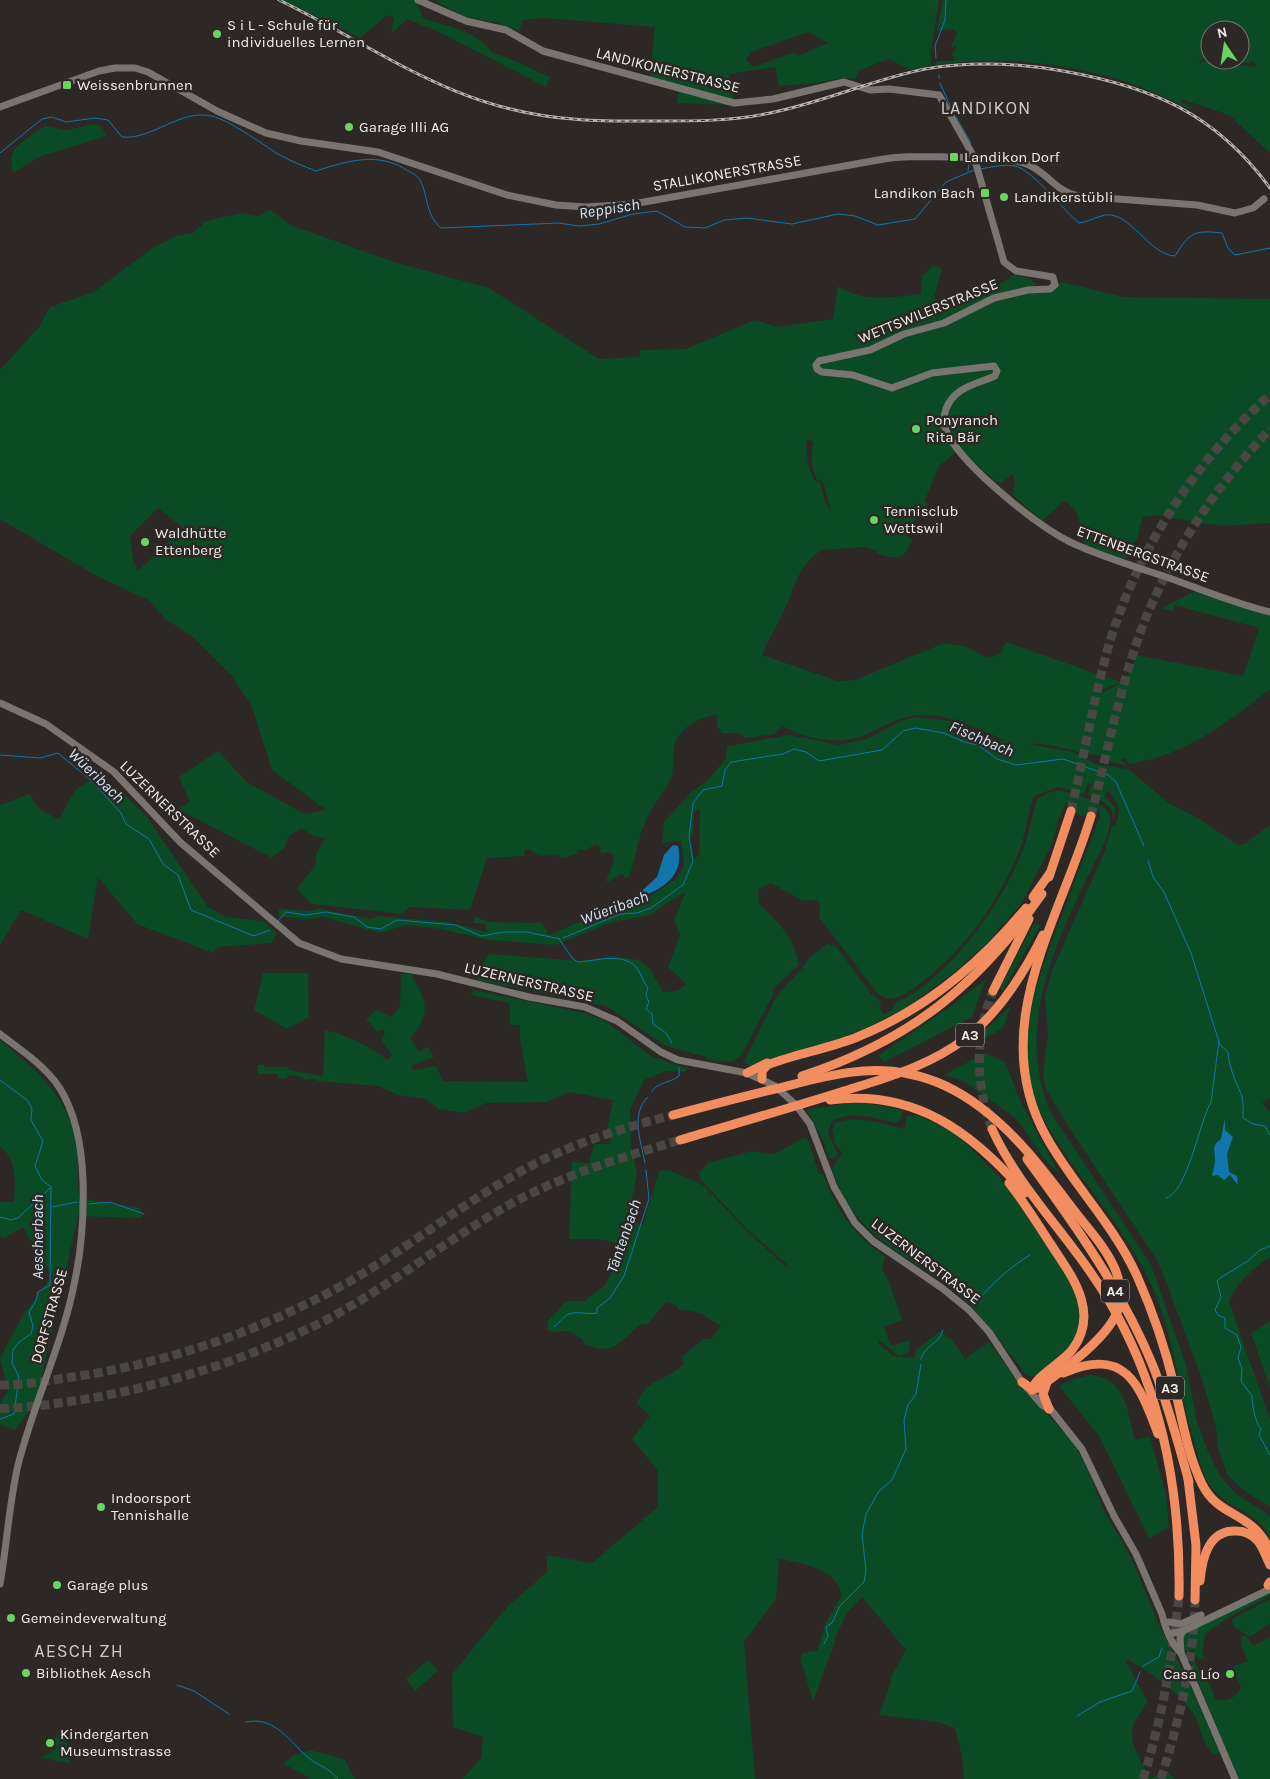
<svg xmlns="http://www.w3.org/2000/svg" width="1270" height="1779" viewBox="0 0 1270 1779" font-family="Karla,sans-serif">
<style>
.green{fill:#0a4a25;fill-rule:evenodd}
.water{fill:#1175ae}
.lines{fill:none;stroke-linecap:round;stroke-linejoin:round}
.stream{stroke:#1175ae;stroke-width:1}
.highway-tunnel{stroke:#4a4644;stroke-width:9;stroke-dasharray:9 4.5;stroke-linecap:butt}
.secondary{stroke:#7a7471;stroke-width:7}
.highway{stroke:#f28d60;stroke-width:9}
.rail-casing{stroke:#b5b1af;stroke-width:3}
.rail{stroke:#2d2826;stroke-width:1;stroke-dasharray:4;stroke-linecap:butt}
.poi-dot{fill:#6bd362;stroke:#2d2826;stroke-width:2}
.labels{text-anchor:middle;stroke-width:5;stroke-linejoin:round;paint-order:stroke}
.shield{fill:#2d2826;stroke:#b6b2b0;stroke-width:1}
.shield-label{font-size:14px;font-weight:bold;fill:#f0edeb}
.poi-label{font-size:15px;fill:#f0edeb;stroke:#2d2826;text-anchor:start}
.street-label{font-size:15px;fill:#f0edeb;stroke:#2d2826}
.water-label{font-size:16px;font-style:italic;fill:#d0e4f4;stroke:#2d2826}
.quarter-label{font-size:18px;letter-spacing:1px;fill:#d1cbc8;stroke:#2d2826}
</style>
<rect width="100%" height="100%" fill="#2d2826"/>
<g class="green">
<path d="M283,0H427L418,6L424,19C447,26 479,31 492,53C512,58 531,69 550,77L546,87L439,32L407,19L391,34L394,18L387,15L360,38Z"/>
<path d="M434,0H939L931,51V65L910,70L889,59L860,70L855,79L843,78L816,83L779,86L775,67L729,74L736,105L677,103L679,88L650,77L655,27L543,18L523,20L519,31L496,22L465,17ZM808,32L828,43L798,56L795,52L754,67L746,60L751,52Z"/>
<path d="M943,0H1270V153L1229,115L1181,99L1180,102L1192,107L1191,110C1113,68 1023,53 936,65V61H954L952,53L957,49L955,46L951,48V46L957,33L953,29L937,31ZM1210,30H1240V60H1235L1247,63L1253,61L1257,67L1197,61L1210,57Z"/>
<polygon points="93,124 101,126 107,136 41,156 13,173 11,160 14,149 36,131 46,126 68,130"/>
<path d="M270,210L290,225L397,263L489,288L599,359L639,357L641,350L685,349L755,320L777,327L833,319L838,286C861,303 894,297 921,294L922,276L934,265L942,269L934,298L941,304H955L979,291L990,290L1014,275L1030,278L1039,290L1056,287L1062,282L1123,297L1270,299V523L1222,526L1171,518L1172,514L1143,517L1137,539L1133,544L1127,558L1121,559L1085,545L1077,513L1067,502H1063L1042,521L1012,494L1015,485L1013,474L1001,483L995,481C977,464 946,442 949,415L941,414L943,432L955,453L939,466L924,502L928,504L926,507L921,505L908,537L912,540C902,562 900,559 877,554V551L865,547L822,550C797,565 795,589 783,613C776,627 768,641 762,655L838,681L855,680L944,643L964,646L984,656L992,657L1003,653L1001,651L1006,642L1120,682L1098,692L1099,694C1123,683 1128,680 1137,655L1243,676L1259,628L1175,605L1172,611L1162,608L1195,591L1270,616V689C1226,724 1186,755 1129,764L1126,758L1120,760L1126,764L1123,765L1102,759L1100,755C1077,755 1055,742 1028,744L1072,752L1096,764L1128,769L1170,804L1198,818L1238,845L1245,844L1270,825V1098L1262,1103L1270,1112V1257C1252,1270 1238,1281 1229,1301L1270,1420V1507L1243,1490L1227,1474L1218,1448L1216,1427L1201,1376L1159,1263L1070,1129L1046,1089L1043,1074L1048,1034L1045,997L1052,971L1104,853L1112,826H1115C1121,811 1120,804 1109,792L1106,791L1105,797L1115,807L1114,821C1113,804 1102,800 1088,795L1092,784L1088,783L1084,794L1058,787L1034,796C1027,815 1026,835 1018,854C1006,881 990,911 972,933C958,951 915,994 894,998C887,1000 882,997 877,993L819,917L820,903L816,900L803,901L771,883L758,890L759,904C777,920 796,940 799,965L773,989V995L742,1054C733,1066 719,1061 706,1059V1057L666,1046L606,1006L477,980L481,965L489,954L581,961L612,956L639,960L650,969L663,992L677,991L686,984L668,967L680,935L674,920L685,893L670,901L650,915L612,922L555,945L490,940L440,929L406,925L380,933L323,917L307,920L278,916L279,909L309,911L319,909L371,919L377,916L447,922L487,932L486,924L473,923L475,917L489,922L542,923L549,935L605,911L647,898L676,879L684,866L681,841L662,843L664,822L691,792L708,780L726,758L727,746L789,735L839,745L867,739L899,722L914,717L951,721L998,741L1005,740C978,730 949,713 920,715C900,716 885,726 867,734C842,746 806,740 783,726L774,734L746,738L738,733H722L717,726V715C700,716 677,729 674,747C672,757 675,769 671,778C663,794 651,807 644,825C637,841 636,859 629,877L626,878L622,874L608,882L606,881L615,858L609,852L600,853L601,848L596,844L584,851L582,849L577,850L579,853L563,858L556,855L539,856L529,849L525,850L524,856L487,858L470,910L410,907L402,914L312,904L297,889L316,864V854L325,838L313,836L301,828L288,837L285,847L272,858L178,809L190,802L179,777L218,751L248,783L305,814L326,810L272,770L252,707L232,676L192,636L165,619L150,601L95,575L0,519V370L39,327L50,307L92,293L151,249L176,236L193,233L206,221L241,213L258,216ZM809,440L813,442C811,456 811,467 817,480L823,481L831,512L825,501L820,483L814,480L808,464L806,442ZM158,508L183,528L138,571L133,560L130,536ZM700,810L699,855L694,859L690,840L693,834L694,811Z"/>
<path d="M95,777L124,794L147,817L208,907L225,917L263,921L277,934L271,943L218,947L213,953L137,924L98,877L88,939L21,910L0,945V805L30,794C36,809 45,813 59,819L75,790Z"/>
<path d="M1059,790C1071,793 1106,802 1109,814C1114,829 1101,850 1094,864C1056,941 1014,1027 1051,1113L1151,1265L1186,1365L1197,1422L1209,1454L1219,1474L1228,1485L1236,1494L1265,1512L1270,1518V1540C1258,1508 1224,1510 1209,1484C1201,1470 1198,1454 1193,1438C1179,1390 1173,1335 1153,1289C1130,1235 1088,1190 1056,1140C1006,1063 1030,998 1060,920C1073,886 1086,851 1100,817L1099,810L1081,816L1066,803L1057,824L1052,844L1022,903L987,943L954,973L905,1008L870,1027L825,1044L768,1059L751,1067L744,1062L776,997L804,966L809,958L827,944L835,945L872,995L882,1002L879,1007L883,1015L893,1009L895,1003C946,981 998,909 1020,858C1028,839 1031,819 1037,799L1048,793Z"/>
<polygon points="1035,922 1040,926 1003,990 1000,988"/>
<polygon points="263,973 308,973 309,1017 287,1029 254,1010"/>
<path d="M401,974H411C426,1004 433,1008 411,1038L418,1052L428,1047L434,1057L411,1066L413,1070L436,1066L443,1081L528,1082L520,1041V1025H510V1003L471,995L473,990L584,1013L604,1020L651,1056L688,1069L686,1072L666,1071L644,1080L630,1110L631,1145L637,1173L628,1220L643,1225L659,1171L668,1170L703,1185L748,1232L785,1266L787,1264L749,1231L701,1180L699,1173L708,1163L752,1151L774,1154L804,1138L808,1139L819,1174H823C836,1209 853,1235 885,1256L882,1269L889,1282L902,1320L884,1327L891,1346L909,1340L910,1350L907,1354L899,1356L879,1340V1344L893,1356L914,1358L916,1350L940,1331L952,1340L967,1361L966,1358L989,1342L1031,1399L1033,1398L1075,1445L1085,1464L1105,1513L1131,1557L1160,1627L1190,1685L1219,1752L1217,1755C1204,1752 1201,1727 1195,1716C1180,1692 1151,1673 1127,1659L1126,1661L1147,1701C1144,1710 1136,1717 1133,1726C1128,1743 1142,1763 1150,1778L1169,1773L1174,1779H964L962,1756L955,1728L938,1722L879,1715L891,1682L890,1679L906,1650L862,1597L847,1613L834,1640L835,1642L813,1701L800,1658L803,1653L818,1650L825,1624L841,1597C842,1570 798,1562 779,1559L776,1599L744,1642L755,1779H463L481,1758L483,1737L453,1727L452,1674L508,1606L547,1572V1555L592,1563L658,1507V1471L632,1439L650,1416L637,1403C648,1377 667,1381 684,1364L682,1357L703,1339H711L721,1326L700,1313L678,1309L677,1306L666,1302L647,1325L641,1324C619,1343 614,1356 584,1344L582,1339L569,1331L551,1332L547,1329L548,1321L566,1301H585L605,1285L626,1245L598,1239H569L572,1162L589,1163L594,1144H609L611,1135L606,1134L613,1100L569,1092L546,1102L486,1103L464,1113L439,1109L425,1099L398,1095L378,1086L318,1081L314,1079L305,1080L301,1077L288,1075L286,1079L278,1078L277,1074H258V1065H264V1067H288L289,1070L323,1076L325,1030C350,1036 368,1046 388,1060L392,1055L381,1040L385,1033L383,1029L378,1032L366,1019L376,1010L391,1017L400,1007Z"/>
<polygon points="985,980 972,1017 884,1062 878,1056 952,1005"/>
<polygon points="1011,1006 1003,1028 981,1041 975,1039"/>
<path d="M0,1040C34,1069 63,1090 75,1136C80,1155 77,1178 79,1198L140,1208L142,1218L78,1216L36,1402L15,1430L0,1424V1403L8,1391L0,1358L22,1317L52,1276L23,1227L4,1238L0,1236V1202H14C15,1183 18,1159 0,1147Z"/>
<polygon points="985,1053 1005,1062 1019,1098 1059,1174 1043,1157 1017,1119 962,1080 944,1075"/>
<path d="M850,1103H866L903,1110L901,1118L896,1123C875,1118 852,1110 832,1121L828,1133L838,1155L833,1159L828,1157L824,1142L807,1110Z"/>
<path d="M915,1114L955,1133L999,1176L1074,1285L1081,1317L1077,1336L1066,1353L1037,1376H1029L1023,1372C1020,1364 1009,1354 1003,1345C988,1325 974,1307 954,1291C901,1249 856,1240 832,1169L842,1153L835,1144L832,1129L835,1123C858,1115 881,1123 904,1129L907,1115L914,1116Z"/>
<polygon points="1270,1321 1270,1389 1251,1333"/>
<path d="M1091,1375C1127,1379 1127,1412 1135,1440L1150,1437L1166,1494L1169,1527L1149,1538L1099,1436L1059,1386L1072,1379Z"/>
<path d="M1270,1592V1596L1229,1617L1205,1634L1202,1654L1205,1659H1198L1193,1649L1190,1650L1197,1667L1208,1681L1216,1700C1227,1702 1236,1698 1241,1688L1233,1666L1248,1661L1241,1644L1242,1635L1248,1638L1253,1646L1270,1637V1779H1238L1183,1644V1634Z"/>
<polygon points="1270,1599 1270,1623 1250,1637 1234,1627 1232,1619"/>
<polygon points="428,1660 438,1671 415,1691 406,1679"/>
<polygon points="61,1733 65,1734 70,1763 41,1758 58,1747 53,1740"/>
<polygon points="310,1750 344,1759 355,1779 311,1779 284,1764 292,1756"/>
</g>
<g class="water">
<path d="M673,845L678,846C686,880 657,891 631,901L657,877L664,855Z"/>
<path d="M1225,1118V1130L1233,1137L1227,1154L1229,1172L1237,1176L1238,1185L1230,1175L1224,1180L1218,1175L1212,1176C1213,1171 1215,1165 1215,1160C1215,1149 1211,1146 1221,1139Z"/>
</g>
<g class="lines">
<g class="stream">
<polyline points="936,58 935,46 945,20 946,0"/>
<polyline points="939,75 939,78"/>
<polyline points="940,83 952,110"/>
<polyline points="956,117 971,143"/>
<path d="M0,153L42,119L52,117L66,122L95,118L108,120L122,137C152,140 180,109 211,116C228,119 262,144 278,154C290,161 303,166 316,171C347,161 379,151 408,171C412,173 418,176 420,180C429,198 425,214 441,228L559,223L579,226L599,224L633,214L657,211L685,227L705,228L724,220L747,218L792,224L838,214L855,216L878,225L915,219L946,182L974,170"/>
<path d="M980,169C992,167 1004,164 1015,166C1033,170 1064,211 1079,223C1088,222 1096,217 1105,215C1130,211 1149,255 1175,256C1190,232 1194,230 1222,233L1228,248L1235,255L1270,248"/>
<polyline points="968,171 969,164"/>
<polyline points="0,755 40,758 58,753 94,783 121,813 126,824 149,839 163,864 178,875 191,910 254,936 270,930"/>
<path d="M1148,860L1153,877L1164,892L1191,953L1220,1045L1228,1052C1229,1067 1235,1080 1241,1094C1244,1102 1243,1110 1243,1118L1253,1124L1265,1126L1270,1135"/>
<polyline points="278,921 286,912 306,915 326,912 354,917 367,927 381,929 397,920 456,925 481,936 504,932 527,932 560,939"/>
<polyline points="563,938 620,914 637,913 651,908 683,885 693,861 689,836 693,803 703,790 722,786 725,770 731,762 783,754 794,749 806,752 819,761 882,750 903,731 915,728 944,733 964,742 978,745 997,759 1016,765 1063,759 1108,775 1116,782 1144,846"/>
<path d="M559,939L573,959L578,962C596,961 622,952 636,967C641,973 643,982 648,988L646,995L649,1002L646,1009L652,1014L653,1024L666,1033L672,1043"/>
<polyline points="0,1080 27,1100 32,1108 31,1120 43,1141 35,1166 42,1180 51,1187 50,1285 38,1292 36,1301 29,1312 33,1326 31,1334 19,1342 13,1350 12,1363 19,1377 14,1414 0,1419"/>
<path d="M652,1091C658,1082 670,1083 679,1076V1068"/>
<path d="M645,1163C641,1141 630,1114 648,1097"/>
<path d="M1166,1198C1187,1194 1200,1120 1211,1102L1219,1041"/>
<polyline points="89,1204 110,1202 144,1214"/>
<polyline points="52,1207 77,1202"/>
<polyline points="0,1217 11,1220 18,1218 50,1188"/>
<path d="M1270,1246L1260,1250L1248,1261L1220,1278L1217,1281L1221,1297L1215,1310L1218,1315L1225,1318V1328L1237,1335L1241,1347L1238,1358L1242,1369L1241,1381L1252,1396C1252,1405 1255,1422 1261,1429L1259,1435L1270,1455"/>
<path d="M976,1303C992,1283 1009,1268 1030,1255"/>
<path d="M554,1327C559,1323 562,1318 567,1315C574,1310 588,1315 597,1313V1308L610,1298L624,1276L649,1199L646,1170"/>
<path d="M921,1359C924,1346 940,1343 943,1330"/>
<polyline points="824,1644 828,1636 826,1627 832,1623 840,1606 864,1582 866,1570 862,1535 866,1514 879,1491 892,1480 906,1449 904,1420 908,1405 916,1394 921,1364"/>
<polyline points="1143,1666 1159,1657 1162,1648"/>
<polyline points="177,1685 194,1691 229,1714"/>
<polyline points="1077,1716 1100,1702 1132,1691 1140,1672"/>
<path d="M246,1722C272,1716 288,1738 304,1754C315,1765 329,1767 338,1779"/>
</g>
<g class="highway-tunnel">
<path d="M1071,811C1084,757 1093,702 1108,648C1136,551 1195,461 1270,395"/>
<path d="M1091,816C1108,750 1123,670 1150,608C1179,541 1220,482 1270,429"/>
<path d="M992,1129C975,1083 975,1037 993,991"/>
<path d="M0,1385C26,1385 53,1380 79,1376C176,1361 267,1328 352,1280C412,1245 466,1201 527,1168C573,1143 623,1128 673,1115"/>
<path d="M0,1409C109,1402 213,1374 312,1327C384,1292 445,1240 514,1202C567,1174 623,1157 680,1140"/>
<path d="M1143,1779C1162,1719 1172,1659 1179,1596"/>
<path d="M1161,1779C1179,1720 1194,1662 1195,1600"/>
</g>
<g class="secondary">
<path d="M418,0L466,21L506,30L543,51L734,103L773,99L844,82L870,90L889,89L939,95L974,157L1004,262L1016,271L1053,277L1055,285L1050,289L1028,290L994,298L944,323L904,334L870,350L819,361L816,365L817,369L822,372L853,375L892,388L932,373L994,366L997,371L995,376C977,384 954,387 946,409C943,417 944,427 948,435C966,468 1036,525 1070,542C1102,557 1136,567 1169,578C1203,590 1236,604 1270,612"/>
<path d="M0,107L99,71L115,68H135L148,72L217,111L266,133L301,141L378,152L507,195L556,205L586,207L633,204L878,160C905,155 929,157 956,157C979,158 1007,156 1029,165C1047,173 1057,192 1078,196L1197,205L1235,213L1253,208L1264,199"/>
<polyline points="0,703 46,724 114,772 180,842 299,943 341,959 437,974 529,997 585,1007 617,1021 661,1052 678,1060 747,1073 775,1086 795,1104 810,1124 834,1187 855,1223 873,1241 942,1288 969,1310 989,1332 1022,1382 1042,1405 1049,1409"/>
<path d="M0,1034C21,1050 44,1065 59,1087C77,1115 82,1149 83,1181C84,1215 82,1247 75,1280C63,1343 34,1402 18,1465C9,1504 7,1544 0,1584"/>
<path d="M1048,1406L1082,1449L1114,1516L1136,1554L1162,1614C1165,1627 1171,1644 1181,1653L1235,1779"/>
<polyline points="1169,1622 1181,1624 1201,1615"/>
<polyline points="1169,1634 1183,1631 1270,1589"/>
<polyline points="1181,1653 1180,1637 1183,1631"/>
</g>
<g class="highway">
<path d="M1091,816C1059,922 985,1029 1047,1138C1074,1186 1114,1225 1137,1276C1153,1312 1165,1347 1174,1385C1182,1418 1187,1453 1202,1484C1219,1519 1252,1510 1270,1551"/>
<polyline points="1049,877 1071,811"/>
<polyline points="1033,897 1050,873"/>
<polyline points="993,991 1029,919"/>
<polyline points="747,1073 767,1063"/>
<path d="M802,1076C909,1041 978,986 1042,894"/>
<path d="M762,1079V1071L767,1065C796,1054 826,1049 855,1038C923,1011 980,964 1026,908"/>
<path d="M830,1100C915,1089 972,1132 1025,1193"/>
<path d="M673,1115C707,1106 741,1097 775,1089C820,1078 863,1064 909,1074C935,1079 959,1091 980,1107C1019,1136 1047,1175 1076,1213C1090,1231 1106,1248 1115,1269C1120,1281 1122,1293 1119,1306C1113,1335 1062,1371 1038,1388L1032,1389L1022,1382"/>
<path d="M992,1129C1016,1182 1058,1225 1091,1273C1158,1369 1181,1481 1179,1596"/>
<path d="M680,1140C734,1124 787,1109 841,1092C885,1078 928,1067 966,1038C1000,1012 1024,973 1043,935"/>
<path d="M1027,1159C1074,1223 1123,1292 1153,1366C1168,1404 1178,1443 1189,1482"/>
<path d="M1009,1183C1024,1202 1037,1223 1050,1243C1071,1275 1101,1312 1072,1350C1063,1362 1034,1377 1032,1390"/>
<path d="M1063,1373C1125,1346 1139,1383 1158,1434"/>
<polyline points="1047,1382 1043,1394 1049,1409"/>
<polyline points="1188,1479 1196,1545 1195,1600"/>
<path d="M1200,1581C1202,1559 1208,1529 1237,1531C1244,1531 1253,1535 1258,1541C1263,1547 1266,1557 1270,1565"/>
<polyline points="1268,1585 1270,1582"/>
</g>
<defs>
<path id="rail" d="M279,0C382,50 453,110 573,119C602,122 630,121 659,121C694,121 730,121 765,114C820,104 870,80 925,69C971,61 1017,63 1063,71C1152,87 1215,113 1270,188"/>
</defs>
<use href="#rail" class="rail-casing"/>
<use href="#rail" class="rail"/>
</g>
<g class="poi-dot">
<circle cx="217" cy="34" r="5"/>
<rect x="62" y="80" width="10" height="10" rx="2.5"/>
<circle cx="349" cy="127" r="5"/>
<rect x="949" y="152" width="10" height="10" rx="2.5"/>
<rect x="980" y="188" width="10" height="10" rx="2.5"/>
<circle cx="1004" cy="197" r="5"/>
<circle cx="916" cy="429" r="5"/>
<circle cx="874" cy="520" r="5"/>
<circle cx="145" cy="542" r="5"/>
<circle cx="101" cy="1507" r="5"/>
<circle cx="57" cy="1585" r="5"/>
<circle cx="11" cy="1618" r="5"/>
<circle cx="26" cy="1673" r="5"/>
<circle cx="1230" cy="1674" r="5"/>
<circle cx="50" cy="1743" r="5"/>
</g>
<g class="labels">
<g class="shield">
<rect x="956" y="1023.5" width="28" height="23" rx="4"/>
<rect x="1101" y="1279.5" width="28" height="23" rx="4"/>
<rect x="1156" y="1376.5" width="28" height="23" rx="4"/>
</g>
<g class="shield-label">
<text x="970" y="1040">A3</text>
<text x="1115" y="1296">A4</text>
<text x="1170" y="1393">A3</text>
</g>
<g class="poi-label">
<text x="227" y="30">S i L - Schule für<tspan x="227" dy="17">individuelles Lernen</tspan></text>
<text x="77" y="90">Weissenbrunnen</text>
<text x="359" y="132">Garage Illi AG</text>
<text x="964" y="162">Landikon Dorf</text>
<text x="975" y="198" text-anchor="end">Landikon Bach</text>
<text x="1014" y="202">Landikerstübli</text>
<text x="926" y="425">Ponyranch<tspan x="926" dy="17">Rita Bär</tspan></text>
<text x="884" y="516">Tennisclub<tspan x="884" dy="17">Wettswil</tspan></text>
<text x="155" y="538">Waldhütte<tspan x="155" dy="17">Ettenberg</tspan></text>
<text x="111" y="1503">Indoorsport<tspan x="111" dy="17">Tennishalle</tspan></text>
<text x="67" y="1590">Garage plus</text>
<text x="21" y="1623">Gemeindeverwaltung</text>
<text x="36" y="1678">Bibliothek Aesch</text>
<text x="1220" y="1679" text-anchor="end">Casa Lío</text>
<text x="60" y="1739">Kindergarten<tspan x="60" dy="17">Museumstrasse</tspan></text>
</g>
<g class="street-label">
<text transform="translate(668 70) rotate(14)" y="5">LANDIKONERSTRASSE</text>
<text transform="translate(727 173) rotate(-10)" y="5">STALLIKONERSTRASSE</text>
<text transform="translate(928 311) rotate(-22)" y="5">WETTSWILERSTRASSE</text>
<text transform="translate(1143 554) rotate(20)" y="5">ETTENBERGSTRASSE</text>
<text transform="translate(170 809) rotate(44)" y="5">LUZERNERSTRASSE</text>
<text transform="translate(529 982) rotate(13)" y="5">LUZERNERSTRASSE</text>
<text transform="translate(926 1261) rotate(37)" y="5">LUZERNERSTRASSE</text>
<text transform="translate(49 1316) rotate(-74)" y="5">DORFSTRASSE</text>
</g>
<g class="water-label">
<text transform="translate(609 208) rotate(-9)" y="6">Reppisch</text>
<text transform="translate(982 738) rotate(23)" y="6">Fischbach</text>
<text transform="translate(97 775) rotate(44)" y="6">Wüeribach</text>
<text transform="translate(614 907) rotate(-20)" y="6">Wüeribach</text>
<text transform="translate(623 1236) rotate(-71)" y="6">Täntenbach</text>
<text transform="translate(37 1237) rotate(-90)" y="6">Aescherbach</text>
</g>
<g class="quarter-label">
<text x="986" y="114">LANDIKON</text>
<text x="79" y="1657">AESCH ZH</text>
</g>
</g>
<g transform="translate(1225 45) rotate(347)"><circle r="24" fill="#2d2826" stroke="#7b7775"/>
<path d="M0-4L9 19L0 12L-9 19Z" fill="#6bd362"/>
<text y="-8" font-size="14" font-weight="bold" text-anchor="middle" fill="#f0edeb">N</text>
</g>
</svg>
